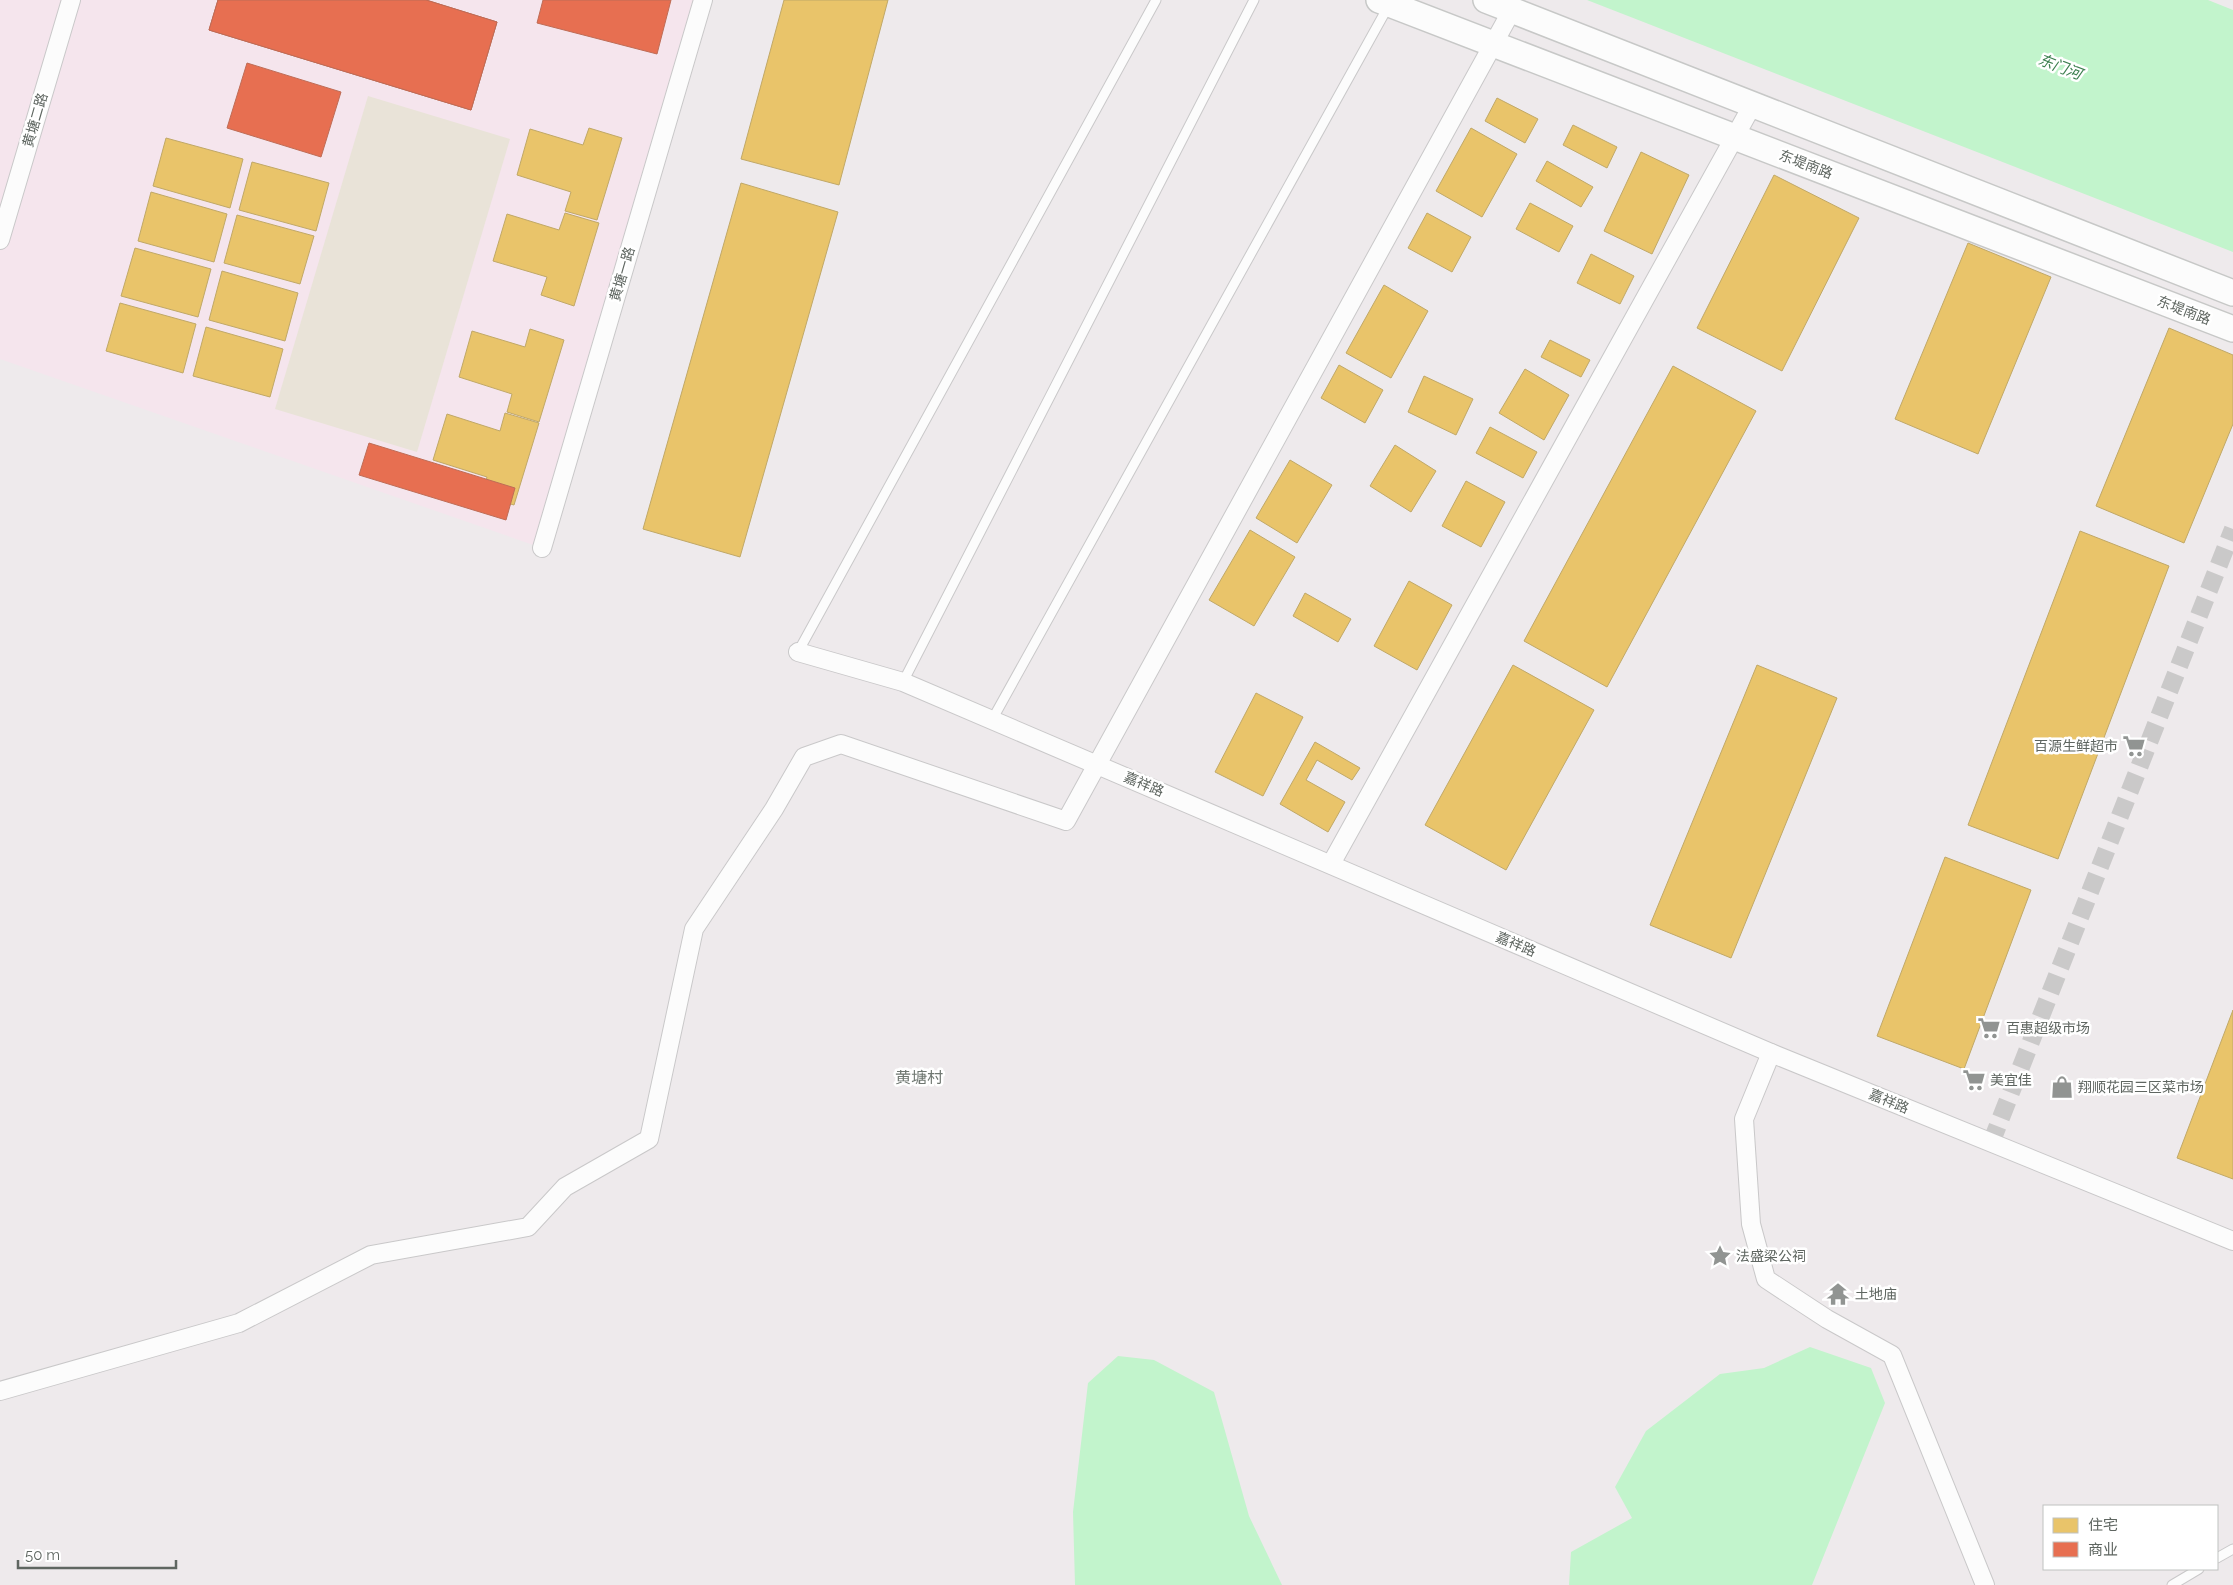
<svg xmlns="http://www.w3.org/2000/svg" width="2233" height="1585" viewBox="0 0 2233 1585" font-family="Raleway,'Noto Sans SC',sans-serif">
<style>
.commercial{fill:#f5e5ed}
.green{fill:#e9e3d8}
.water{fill:#c2f4cc}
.homes{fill:#e9c46a;stroke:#c0a867}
.shops{fill:#e76f51;stroke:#be6c56}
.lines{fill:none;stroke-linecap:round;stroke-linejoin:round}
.street-tunnel{stroke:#cac9c9;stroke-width:18;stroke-dasharray:18 9;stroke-linecap:butt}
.lane-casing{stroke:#c9c8c9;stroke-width:11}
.street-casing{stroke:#c9c8c9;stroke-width:20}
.secondary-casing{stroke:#c7c8c7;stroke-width:28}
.lane{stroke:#fcfcfc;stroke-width:9}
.street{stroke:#fcfcfc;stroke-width:18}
.secondary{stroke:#fcfcfc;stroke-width:25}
.labels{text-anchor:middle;stroke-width:5;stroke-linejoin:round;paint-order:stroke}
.street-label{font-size:14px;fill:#5f6661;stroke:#fff}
.poi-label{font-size:14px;fill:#5f6661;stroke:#fff;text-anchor:start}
.water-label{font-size:15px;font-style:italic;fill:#3c7f4f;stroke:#fff}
.quarter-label{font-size:16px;fill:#707872;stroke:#fff}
</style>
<rect width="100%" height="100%" fill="#eeeaec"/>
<polygon class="commercial" points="0,0 703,0 542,548 0,359"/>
<polygon class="green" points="368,96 510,139 417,452 275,409"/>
<g class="water">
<polygon points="1587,0 2208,0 2233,10 2233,252"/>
<polygon points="1810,1347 1871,1368 1885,1403 1812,1585 1569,1585 1571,1552 1632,1518 1615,1487 1646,1431 1720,1374 1764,1368"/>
<polygon points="1118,1356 1154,1360 1214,1392 1249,1516 1282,1585 1075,1585 1073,1512 1088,1383"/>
</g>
<g class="homes">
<polygon points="784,0 888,0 839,185 741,159"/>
<polygon points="1497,98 1538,119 1525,143 1485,121"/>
<polygon points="1573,125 1617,147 1607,168 1563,145"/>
<polygon points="589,128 622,138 597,220 565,211 571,192 517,175 530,129 583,145"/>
<polygon points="1471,128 1517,154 1482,217 1436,191"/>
<polygon points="166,138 243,159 230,208 153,186"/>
<polygon points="1641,152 1689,175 1652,254 1604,231"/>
<polygon points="1547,161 1593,187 1581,207 1536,181"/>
<polygon points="252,162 329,183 316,231 239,210"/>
<polygon points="1774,175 1859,218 1782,371 1697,328"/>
<polygon points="741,183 838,212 740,557 643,529"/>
<polygon points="151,192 227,214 214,262 138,241"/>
<polygon points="1530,203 1573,226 1559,252 1516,229"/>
<polygon points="565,213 599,223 574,306 541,295 547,277 493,261 507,214 559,230"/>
<polygon points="1427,213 1471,237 1452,272 1408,248"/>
<polygon points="237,215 314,236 300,284 224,263"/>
<polygon points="1968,243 2051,277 1978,454 1895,419"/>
<polygon points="135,248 211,269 198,317 121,296"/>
<polygon points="1591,254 1634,276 1620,304 1577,283"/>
<polygon points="222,271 298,293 285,341 209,320"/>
<polygon points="1384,285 1428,311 1391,378 1346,353"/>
<polygon points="120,303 196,324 183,373 106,351"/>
<polygon points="206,327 283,349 270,397 193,376"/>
<polygon points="2169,328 2233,355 2233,424 2184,543 2096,506"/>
<polygon points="530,329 564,340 539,422 507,412 512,394 459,377 472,331 525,347"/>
<polygon points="1550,340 1590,360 1581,377 1541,357"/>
<polygon points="1339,365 1383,390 1365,423 1321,398"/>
<polygon points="1673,366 1756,411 1607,687 1524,641"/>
<polygon points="1525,369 1569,395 1544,440 1499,413"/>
<polygon points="1424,376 1473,399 1456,435 1408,412"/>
<polygon points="505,413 539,423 514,505 482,496 487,477 433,460 447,414 500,431"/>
<polygon points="1490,427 1537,452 1523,478 1476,453"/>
<polygon points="1395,445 1436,471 1411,512 1370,486"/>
<polygon points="1290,460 1332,485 1297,543 1256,518"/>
<polygon points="1466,481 1505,502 1481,547 1442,526"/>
<polygon points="1250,530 1295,557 1254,626 1209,600"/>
<polygon points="2080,531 2169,566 2058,859 1968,825"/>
<polygon points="1409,581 1452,605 1417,670 1374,646"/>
<polygon points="1305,593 1351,619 1338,642 1293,616"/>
<polygon points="1513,665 1594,710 1506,870 1425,825"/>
<polygon points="1757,665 1837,698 1731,958 1650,925"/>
<polygon points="1256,693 1303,717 1263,796 1215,772"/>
<polygon points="1315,742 1360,768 1352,780 1317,760 1306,780 1345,802 1328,832 1280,804"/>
<polygon points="1945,857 2031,890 1964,1069 1877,1036"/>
<polygon points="2233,1010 2233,1179 2177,1158"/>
</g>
<g class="shops">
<polygon points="218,0 426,0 497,22 471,110 209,30"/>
<polygon points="218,0 426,0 497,22 471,110 209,30"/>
<polygon points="543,0 671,0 657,54 537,23"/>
<polygon points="247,63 341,92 321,157 227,128"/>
<polygon points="369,443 515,488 506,520 359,475"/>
</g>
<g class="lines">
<polyline class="street-tunnel" points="1991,1143 2233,529"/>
<defs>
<g id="lane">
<polyline points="798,652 1156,0"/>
<polyline points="903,682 1254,0"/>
<polyline points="992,720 1389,5"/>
<polyline points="2217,1558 2233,1549"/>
<polyline points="2172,1585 2199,1569"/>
</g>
<g id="street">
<polyline points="0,240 71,0"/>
<polyline points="542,548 703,0"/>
<polyline points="798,652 903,682 1771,1053 2233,1241"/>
<polyline points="1331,864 1753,104"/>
<polyline points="1771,1053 1744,1119 1751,1224 1766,1279 1827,1319 1892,1355 1985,1585"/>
<polyline points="0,1391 239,1323 371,1255 528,1227 565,1187 649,1139 694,929 774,809 804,757 841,744 1066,821 1512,10"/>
</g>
<g id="secondary">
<polyline points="1379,0 2233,329"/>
<polyline points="1486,0 2233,293"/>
</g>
</defs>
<use href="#lane" class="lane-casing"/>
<use href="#street" class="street-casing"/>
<use href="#secondary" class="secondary-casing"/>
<use href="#lane" class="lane"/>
<use href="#street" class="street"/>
<use href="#secondary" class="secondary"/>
</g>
<defs>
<symbol id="supermarket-bare" viewBox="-9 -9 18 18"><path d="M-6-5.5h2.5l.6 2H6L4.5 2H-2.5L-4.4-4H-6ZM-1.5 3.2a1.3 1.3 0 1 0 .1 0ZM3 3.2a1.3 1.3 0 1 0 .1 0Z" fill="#919492" stroke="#fff" stroke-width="2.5" paint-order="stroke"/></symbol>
<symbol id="shop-bare" viewBox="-9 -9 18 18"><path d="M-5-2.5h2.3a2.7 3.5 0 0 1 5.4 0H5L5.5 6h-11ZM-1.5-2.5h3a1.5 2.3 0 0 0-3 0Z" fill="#919492" stroke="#fff" stroke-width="2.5" paint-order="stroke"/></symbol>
<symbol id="sight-bare" viewBox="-9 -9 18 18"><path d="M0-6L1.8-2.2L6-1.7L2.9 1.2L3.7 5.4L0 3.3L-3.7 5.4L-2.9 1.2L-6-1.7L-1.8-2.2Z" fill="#919492" stroke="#fff" stroke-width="2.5" paint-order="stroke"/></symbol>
<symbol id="temple-bare" viewBox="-9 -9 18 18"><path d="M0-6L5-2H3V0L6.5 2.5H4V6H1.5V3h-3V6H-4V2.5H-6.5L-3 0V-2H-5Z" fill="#919492" stroke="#fff" stroke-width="2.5" paint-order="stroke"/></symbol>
</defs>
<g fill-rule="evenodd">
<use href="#supermarket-bare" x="2118" y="730" width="32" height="32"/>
<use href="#supermarket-bare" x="1973" y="1012" width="32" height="32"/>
<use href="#supermarket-bare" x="1958" y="1064" width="32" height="32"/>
<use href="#shop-bare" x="2046" y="1071" width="32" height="32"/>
<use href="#sight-bare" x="1704" y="1240" width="32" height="32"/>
<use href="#temple-bare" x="1822" y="1278" width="32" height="32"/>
</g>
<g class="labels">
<g class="street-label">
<text transform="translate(35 120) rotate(-74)" y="5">黄塘二路</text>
<text transform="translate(1806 164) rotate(21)" y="5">东堤南路</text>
<text transform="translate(622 274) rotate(-74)" y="5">黄塘一路</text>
<text transform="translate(2184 310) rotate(21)" y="5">东堤南路</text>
<text transform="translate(1144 784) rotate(23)" y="5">嘉祥路</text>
<text transform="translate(1516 944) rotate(23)" y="5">嘉祥路</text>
<text transform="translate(1889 1101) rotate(22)" y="5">嘉祥路</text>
</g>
<g class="poi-label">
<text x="2118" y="751" text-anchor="end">百源生鲜超市</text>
<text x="2006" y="1033">百惠超级市场</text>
<text x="1990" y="1085">美宜佳</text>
<text x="2078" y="1092">翔顺花园三区菜市场</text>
<text x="1736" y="1261">法盛梁公祠</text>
<text x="1855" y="1299">土地庙</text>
</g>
<g class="water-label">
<text transform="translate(2060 67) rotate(21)" y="5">东门河</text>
</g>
<g class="quarter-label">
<text x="919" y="1083">黄塘村</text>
</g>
</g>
<rect x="2043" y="1505" width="175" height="65" fill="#ffffff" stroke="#bfc2c0"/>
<rect x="2053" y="1518" width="25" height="15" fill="#e9c46a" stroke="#bfc2c0"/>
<text x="2088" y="1530" font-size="15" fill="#5f6661">住宅</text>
<rect x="2053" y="1542" width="25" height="15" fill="#e76f51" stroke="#bfc2c0"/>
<text x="2088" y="1555" font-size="15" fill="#5f6661">商业</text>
<path d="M18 1560v8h158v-8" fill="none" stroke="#5f6661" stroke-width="2.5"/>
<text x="25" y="1560" font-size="15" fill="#5f6661" stroke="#ffffff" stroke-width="4" paint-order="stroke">50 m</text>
</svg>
